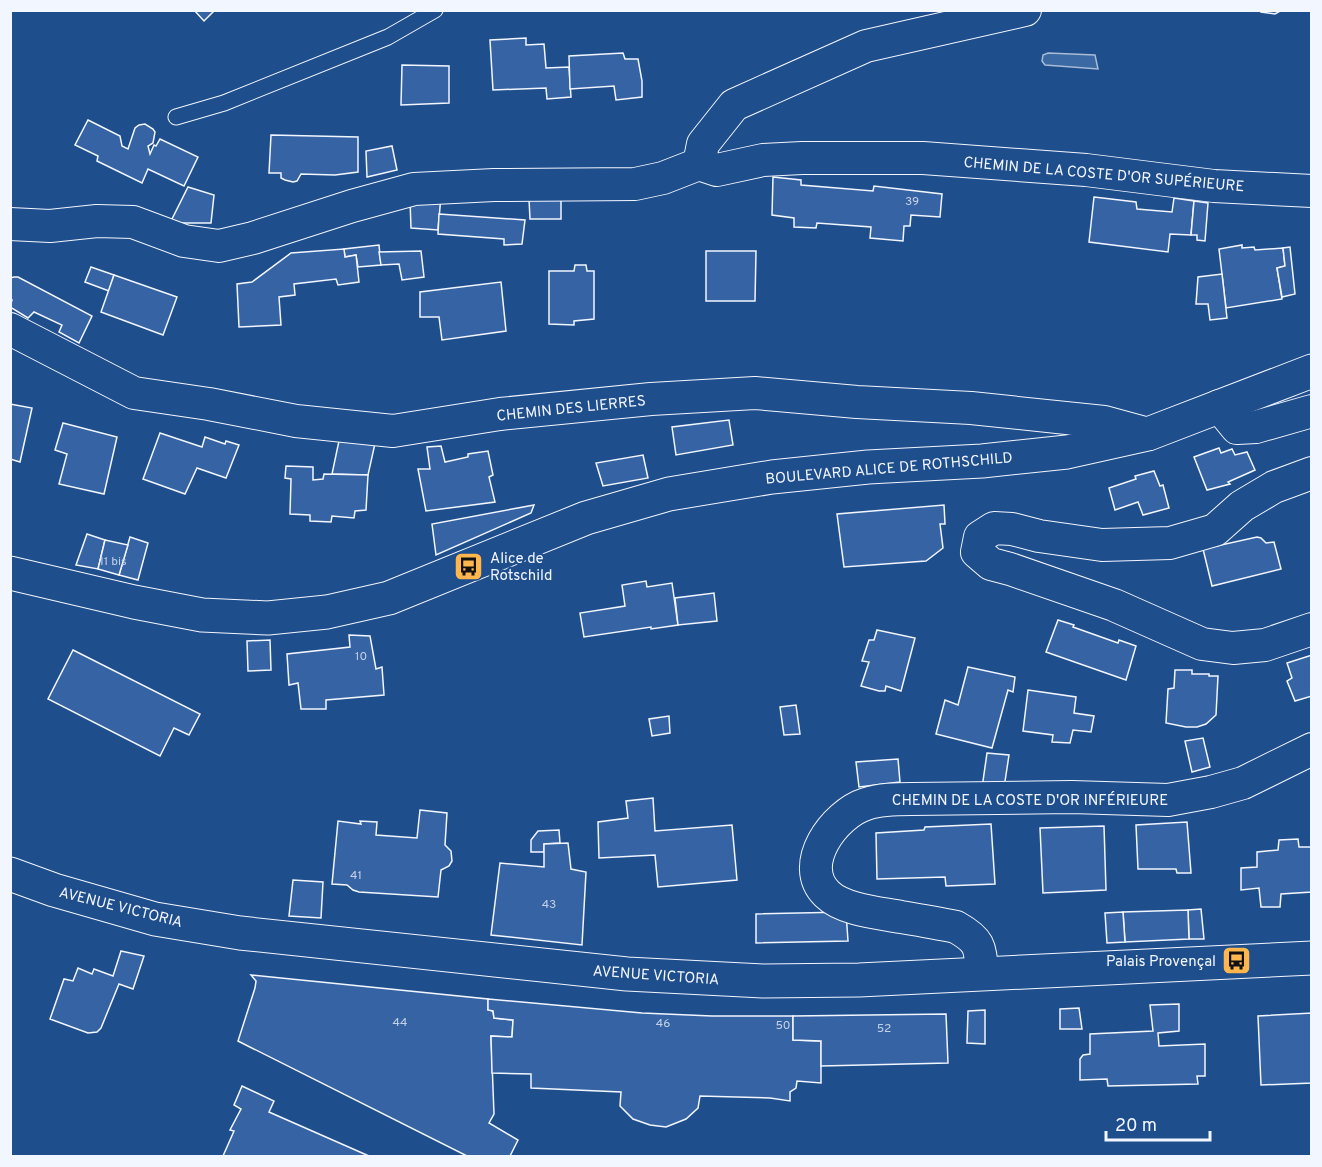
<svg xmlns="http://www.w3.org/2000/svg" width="1322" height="1167" viewBox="0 0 1322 1167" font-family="Overpass,sans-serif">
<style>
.water{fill:#3b69a3;stroke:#a8bbd7;stroke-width:1.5}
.building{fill:#3563a3;stroke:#f2f6ff;stroke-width:1.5}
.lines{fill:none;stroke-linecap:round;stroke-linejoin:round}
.service-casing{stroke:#f2f6ff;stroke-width:17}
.minor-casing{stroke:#f2f6ff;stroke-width:34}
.primary-casing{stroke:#f2f6ff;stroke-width:35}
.service{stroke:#1f4e8c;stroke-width:15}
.minor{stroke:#1f4e8c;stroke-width:32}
.primary{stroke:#1f4e8c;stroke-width:33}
.labels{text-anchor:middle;stroke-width:4.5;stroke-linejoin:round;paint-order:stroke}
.number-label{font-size:12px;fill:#c3d1e8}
.street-label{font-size:15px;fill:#f2f6ff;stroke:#1f4e8c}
.poi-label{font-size:15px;fill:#f2f6ff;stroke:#1f4e8c;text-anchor:start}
</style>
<rect width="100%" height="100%" fill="#1f4e8c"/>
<polygon class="water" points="1048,53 1095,55 1098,69 1045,65 1042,61 1043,55"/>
<g class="building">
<polygon points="194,10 215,10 204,21"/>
<polygon points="1261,10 1282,10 1275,14 1261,12"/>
<polygon points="526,38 526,45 544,44 546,68 569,67 571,97 547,99 546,88 493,90 490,40"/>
<polygon points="623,53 625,59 638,59 642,81 642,97 616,100 614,86 570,89 569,56"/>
<polygon points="402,65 449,66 449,103 401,105"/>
<polygon points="88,120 120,136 122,146 128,149 135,128 139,125 145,124 153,129 155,132 153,143 148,146 150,154 154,145 156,146 160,139 198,157 184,186 148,169 142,183 97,161 98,156 75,145"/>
<polygon points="271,135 358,137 358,172 335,175 301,174 297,181 293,182 285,180 281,178 281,173 269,173"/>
<polygon points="392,146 397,170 367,177 366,151"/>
<polygon points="773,177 801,180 801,185 873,191 874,186 942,194 940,217 911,215 910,226 904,226 903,241 870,238 871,227 817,223 816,228 794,227 794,218 772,215"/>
<polygon points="188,187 214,195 211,223 170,223"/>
<polygon points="441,196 438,230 411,228 410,200"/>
<polygon points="1094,197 1136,202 1137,209 1172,212 1174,198 1194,201 1191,235 1170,234 1168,252 1089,242"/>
<polygon points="529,199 561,199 561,219 530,219"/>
<polygon points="1194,201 1208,203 1205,241 1197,240 1197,235 1191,235"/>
<polygon points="439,214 525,220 522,244 504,245 504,239 438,234"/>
<polygon points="379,245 381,265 358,267 356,255 345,257 344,249"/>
<polygon points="1242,245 1242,248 1254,247 1255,250 1283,248 1285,266 1277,268 1282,299 1226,308 1219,249"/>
<polygon points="1290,247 1295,294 1282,297 1277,268 1285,266 1283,248"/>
<polygon points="344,249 345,257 356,255 359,282 338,285 336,279 294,284 295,295 279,297 281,325 239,327 237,284 252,282 291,253"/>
<polygon points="421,251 424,277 402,280 399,264 381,265 379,252"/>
<polygon points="706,251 756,251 755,301 706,301"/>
<polygon points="575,265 586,265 587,271 594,271 594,319 574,321 574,325 549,324 549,271 574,271"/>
<polygon points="91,267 114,275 109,291 85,282"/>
<polygon points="1222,274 1227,318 1210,320 1208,304 1196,304 1198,277"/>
<polygon points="114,275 177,297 163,335 101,312"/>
<polygon points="14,277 18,277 92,316 79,343 59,332 62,325 34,312 28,318 10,307 12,300 10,300 10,278"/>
<polygon points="501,282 506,331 442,340 439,317 420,317 420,292"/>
<polygon points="10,404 32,408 20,462 10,459"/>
<polygon points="729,420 733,445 676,455 672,427"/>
<polygon points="63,423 117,437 104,494 59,484 67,454 55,450"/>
<polygon points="160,433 202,447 205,437 225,444 226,441 239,445 226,478 197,468 185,494 143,479"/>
<polygon points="340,436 376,439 368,475 332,474"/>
<polygon points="441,446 445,462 468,457 468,454 488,451 493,475 489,477 495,502 426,511 418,469 430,469 427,447"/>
<polygon points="1219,448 1221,453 1232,449 1235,455 1247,452 1255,470 1228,482 1230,484 1207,490 1194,457"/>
<polygon points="643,455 648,478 603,486 596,463"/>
<polygon points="286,466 313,467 313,480 323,479 324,474 368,475 366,510 355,511 354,518 332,516 331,522 310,521 310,515 290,514 291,479 285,478"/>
<polygon points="1154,471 1160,486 1163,485 1169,508 1143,515 1138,502 1115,510 1109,488 1136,479 1135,476"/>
<polygon points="534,505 531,513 436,555 432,524"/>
<polygon points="944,505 945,524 940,524 943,548 926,561 844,567 837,514"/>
<polygon points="87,534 105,540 98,569 76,565"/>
<polygon points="130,537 148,543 138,580 119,575"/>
<polygon points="1257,537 1261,538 1266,543 1274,542 1281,569 1212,586 1203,549"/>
<polygon points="105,540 128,545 119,575 98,569"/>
<polygon points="646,581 647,587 672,583 678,625 651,629 651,627 584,637 580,613 625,606 622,585"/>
<polygon points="714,593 717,621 678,625 675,598"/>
<polygon points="1058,620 1074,625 1073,627 1118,643 1119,640 1136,646 1126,680 1046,652"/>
<polygon points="877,630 915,638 901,691 886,686 885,691 879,691 861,686 869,662 862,661 869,640 874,640"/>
<polygon points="349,635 370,636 376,669 382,667 384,695 326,700 326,709 301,709 298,683 289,685 287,654 350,647"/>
<polygon points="270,640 271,670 248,671 247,641"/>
<polygon points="73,650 200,714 189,735 174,728 160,756 48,699"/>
<polygon points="1312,655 1312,696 1295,701 1287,681 1292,678 1287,663"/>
<polygon points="968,667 1015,677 1013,692 1008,690 992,748 936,734 945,700 958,705"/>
<polygon points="1175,670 1192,670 1192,674 1209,674 1209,676 1218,676 1216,715 1206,724 1197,727 1186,727 1166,723 1168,689 1174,688"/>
<polygon points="1028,690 1076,697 1074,713 1094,716 1091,732 1073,730 1070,743 1052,742 1053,735 1023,731"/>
<polygon points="796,705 800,734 784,735 780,707"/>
<polygon points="669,716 670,733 652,736 649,719"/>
<polygon points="1203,738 1210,767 1192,772 1185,741"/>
<polygon points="987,753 1009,755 1004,788 982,788"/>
<polygon points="898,759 900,782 859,787 856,762"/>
<polygon points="653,798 655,831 732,825 737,880 658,887 655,855 599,858 598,822 628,818 626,801"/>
<polygon points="420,810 447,813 445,845 451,851 452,861 449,866 441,870 438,897 359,892 353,890 347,885 332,884 338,821 361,824 360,821 377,822 376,835 417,838"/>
<polygon points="1187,822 1191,873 1177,873 1176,869 1138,869 1136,825"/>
<polygon points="991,824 995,884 946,886 945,877 877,879 876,833 924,830 925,827"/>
<polygon points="1104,826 1106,890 1043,893 1040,828"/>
<polygon points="559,830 560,843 544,844 544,852 531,852 531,840 538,831"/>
<polygon points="1298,839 1299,847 1312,847 1312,892 1281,894 1280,907 1261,907 1259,888 1241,890 1241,868 1257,867 1257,852 1278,850 1279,840"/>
<polygon points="568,843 571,869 586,872 582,945 491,935 500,863 544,867 544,844"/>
<polygon points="293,880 323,882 321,918 289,916"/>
<polygon points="1201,909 1204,939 1189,939 1188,910"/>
<polygon points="1188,910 1189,939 1125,942 1123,912"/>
<polygon points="846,912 848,941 756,943 756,914"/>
<polygon points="1123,912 1125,942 1107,943 1105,913"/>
<polygon points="121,951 144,956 133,989 119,984 101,1028 97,1032 88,1033 50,1019 64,979 73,981 78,968 92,974 94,969 113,976"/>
<polygon points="251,975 488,999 488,1010 493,1011 494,1018 513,1020 512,1037 491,1036 494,1114 489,1123 518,1140 510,1156 467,1156 238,1041 255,988 256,981"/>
<polygon points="488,999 642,1013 712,1016 793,1016 793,1040 821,1041 821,1083 797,1081 796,1088 790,1092 790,1101 770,1098 700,1096 698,1108 686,1119 666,1127 650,1125 633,1119 620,1106 621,1092 531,1088 531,1074 492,1073 491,1036 512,1037 513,1020 494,1018 493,1011 488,1010"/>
<polygon points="1179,1004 1179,1031 1158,1033 1159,1046 1205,1044 1205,1076 1197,1076 1198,1084 1108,1086 1107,1079 1080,1080 1080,1059 1083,1055 1090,1054 1090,1034 1153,1031 1150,1005"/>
<polygon points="1079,1008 1082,1029 1060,1029 1060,1009"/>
<polygon points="985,1010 985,1044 967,1043 968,1011"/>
<polygon points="1312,1013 1312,1083 1261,1085 1258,1016"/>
<polygon points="946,1014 948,1063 821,1066 821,1041 793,1040 793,1016"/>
<polygon points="242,1086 274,1101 269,1112 369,1156 223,1156 234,1131 230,1130 241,1109 234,1105"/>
</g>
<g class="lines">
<defs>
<polyline id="service" points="176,117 224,103 388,37 435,10"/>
<g id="minor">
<polyline points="1025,10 866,46 734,105 703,144 699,164 717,170 763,160 802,158 923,158 1086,170 1214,186 1312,191"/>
<polyline points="10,224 50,226 97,221 133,222 184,241 219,246 253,238 352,206 414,189 494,185 635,184 663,178 699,164"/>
<polyline points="10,329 134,393 209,404 296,421 393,431 500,414 651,399 755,393 857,402 971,408 1104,422 1148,434"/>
<polyline points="1219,406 1237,428 1256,427 1312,411"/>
<polyline points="1312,473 1274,487 1242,506 1215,530 1170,543 1102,545 1039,536 1012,529 994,528 980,537 977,552 991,564 1010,569 1114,605 1202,644 1233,648 1265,645 1312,629"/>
<path d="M982,974C980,947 981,941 956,927C937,923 919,920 901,917C880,913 843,910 827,894C797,865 834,814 866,804C880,799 897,799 912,799L1072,797L1168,800L1211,792L1243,783L1312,749"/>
</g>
<g id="primary">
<polyline points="10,573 134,602 202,615 268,618 327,612 389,598 586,518 669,494 772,477 868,467 982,461 1067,452 1148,434 1312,371"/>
<polyline points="10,874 54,890 155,919 240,933 627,974 763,981 859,980 1312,958"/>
</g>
</defs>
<use href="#service" class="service-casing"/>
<use href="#minor" class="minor-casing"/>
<use href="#primary" class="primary-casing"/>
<use href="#service" class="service"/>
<use href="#minor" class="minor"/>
<use href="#primary" class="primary"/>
</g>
<defs>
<symbol id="bus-square" viewBox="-11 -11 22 22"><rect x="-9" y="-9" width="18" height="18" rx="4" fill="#ffb74d" stroke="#1f4e8c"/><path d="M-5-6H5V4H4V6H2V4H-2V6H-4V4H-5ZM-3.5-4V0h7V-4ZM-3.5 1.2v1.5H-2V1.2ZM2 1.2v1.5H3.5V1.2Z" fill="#111"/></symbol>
</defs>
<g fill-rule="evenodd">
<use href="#bus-square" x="452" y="550" width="33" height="33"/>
<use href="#bus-square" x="1220" y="944" width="33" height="33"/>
</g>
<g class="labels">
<g class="number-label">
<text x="912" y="205">39</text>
<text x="113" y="565">11 bis</text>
<text x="361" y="660">10</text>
<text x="356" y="879">41</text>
<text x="549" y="908">43</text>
<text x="400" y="1026">44</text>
<text x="663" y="1027">46</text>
<text x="783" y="1029">50</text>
<text x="884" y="1032">52</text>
</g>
<g class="street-label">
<text transform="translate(1104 174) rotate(5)" y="5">CHEMIN DE LA COSTE D'OR SUPÉRIEURE</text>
<text transform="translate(571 408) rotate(-6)" y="5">CHEMIN DES LIERRES</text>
<text transform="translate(889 468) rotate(-5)" y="5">BOULEVARD ALICE DE ROTHSCHILD</text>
<text x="1030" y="805">CHEMIN DE LA COSTE D'OR INFÉRIEURE</text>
<text transform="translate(121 907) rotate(14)" y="5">AVENUE VICTORIA</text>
<text transform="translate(656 975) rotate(4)" y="5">AVENUE VICTORIA</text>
</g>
<g class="poi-label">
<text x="490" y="563">Alice de<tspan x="490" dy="17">Rotschild</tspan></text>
<text x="1216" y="966" text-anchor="end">Palais Provençal</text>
</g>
</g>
<rect width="1322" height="1167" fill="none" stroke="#f2f6ff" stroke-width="24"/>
<path d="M1106 1131v9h104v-9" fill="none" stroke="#f2f6ff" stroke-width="3"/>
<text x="1115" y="1131" font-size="18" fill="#f2f6ff" stroke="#1f4e8c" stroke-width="4.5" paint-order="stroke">20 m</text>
</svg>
